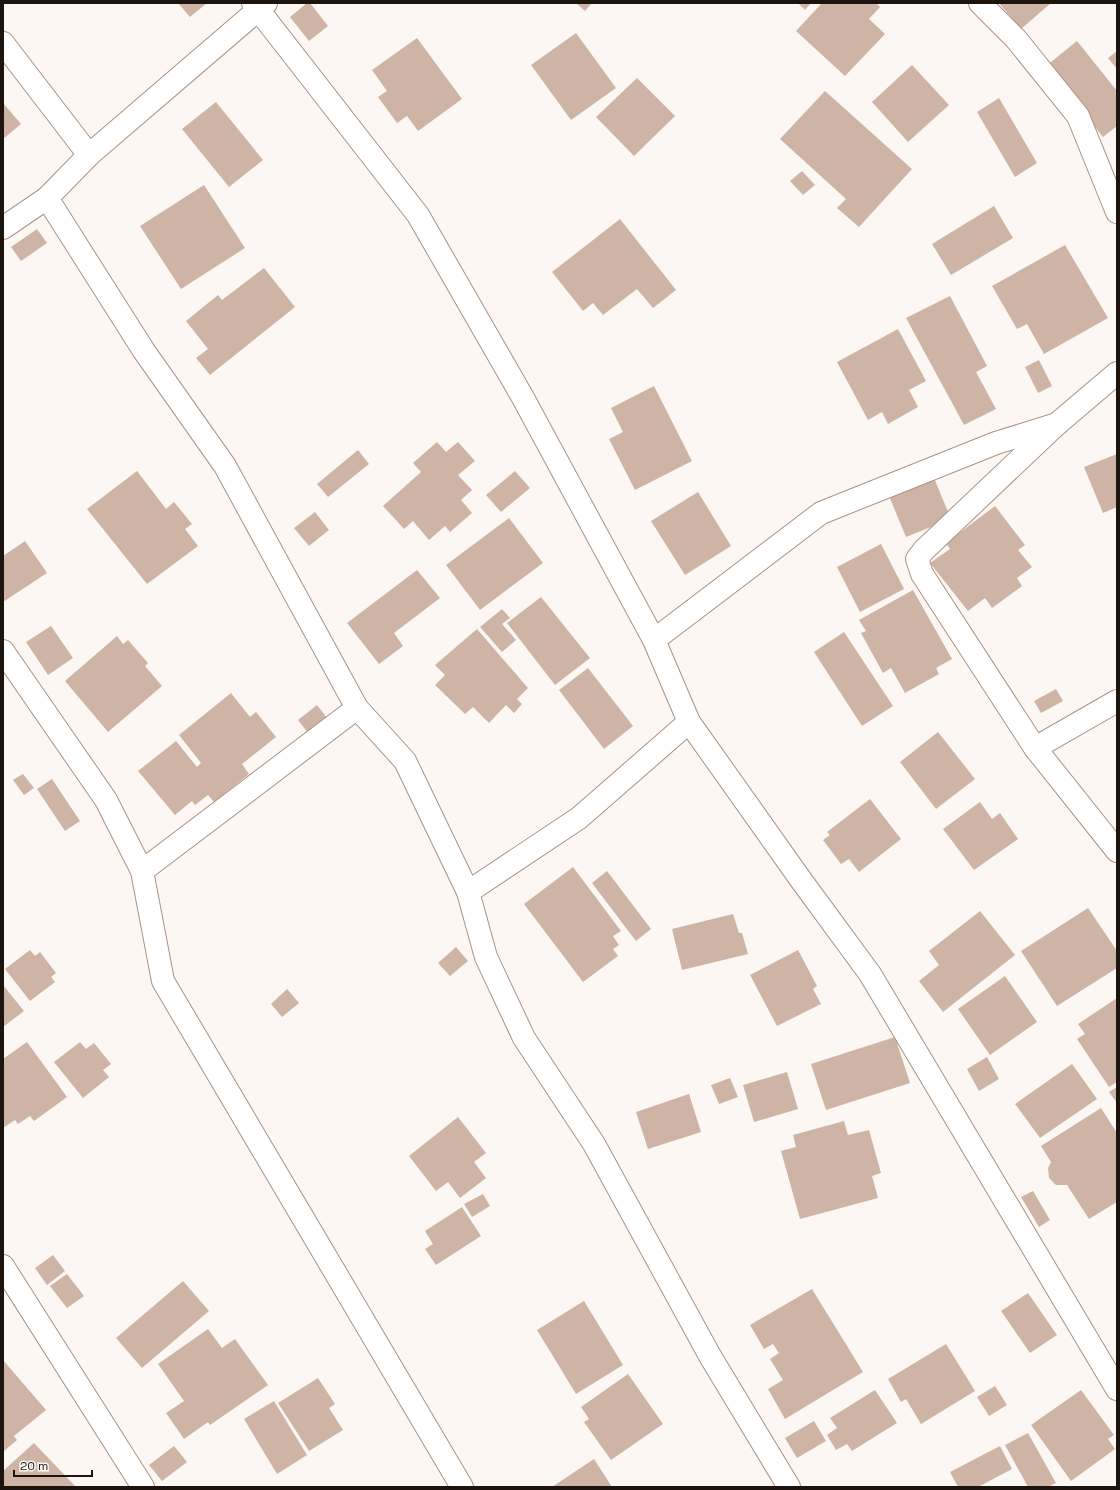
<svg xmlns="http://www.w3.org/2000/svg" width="1120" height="1490" viewBox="0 0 1120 1490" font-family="'Space Grotesk',sans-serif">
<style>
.building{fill:#ceb4a5}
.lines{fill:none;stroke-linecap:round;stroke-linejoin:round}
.street-casing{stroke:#aa9283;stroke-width:24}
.street{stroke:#fff;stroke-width:22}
</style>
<rect width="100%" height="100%" fill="#fdf7f4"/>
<g class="building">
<polygon points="178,3 207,3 190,17"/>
<polygon points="307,3 310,3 328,26 309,41 290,17"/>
<polygon points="576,3 592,3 585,11"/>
<polygon points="798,3 811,3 805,10"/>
<polygon points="822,3 876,3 880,7 869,19 885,34 845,76 796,31"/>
<polygon points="999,3 1051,3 1021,29"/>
<polygon points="576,33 616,88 571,120 531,65"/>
<polygon points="417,38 462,99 418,131 407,116 397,123 378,97 387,91 372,70"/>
<polygon points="1077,41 1117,91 1117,126 1103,137 1046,66"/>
<polygon points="1117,51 1117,69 1108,58"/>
<polygon points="912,65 949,105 908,142 872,102"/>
<polygon points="637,78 675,116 634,156 596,117"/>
<polygon points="825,91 912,169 859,227 837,208 846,199 780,139"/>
<polygon points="999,98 1037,163 1015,177 977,112"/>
<polygon points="216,102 263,160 229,187 182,129"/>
<polygon points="3,103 21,124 3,139"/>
<polygon points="802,171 815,185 803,195 790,181"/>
<polygon points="204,185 245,248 181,289 140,226"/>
<polygon points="994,206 1013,238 951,275 932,244"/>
<polygon points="620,219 676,290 653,308 637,289 603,315 593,303 583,311 552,272"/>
<polygon points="37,229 47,243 21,261 11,247"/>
<polygon points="1065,245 1108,318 1044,354 1027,324 1017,329 992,286"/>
<polygon points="264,268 295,307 210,375 196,358 208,349 186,321 218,295 222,300"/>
<polygon points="950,296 987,366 976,372 996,409 964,425 906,318"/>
<polygon points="898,329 926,381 909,390 918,407 888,424 882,412 868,420 837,362"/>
<polygon points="1039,360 1052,386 1038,393 1025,367"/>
<polygon points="654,386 692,461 635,490 609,439 623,432 611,408"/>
<polygon points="437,442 446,452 458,442 475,461 458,475 472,490 461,500 472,513 450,532 445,526 429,540 413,521 404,529 383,506 421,472 413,463"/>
<polygon points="358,450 369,464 328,497 317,484"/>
<polygon points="1117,454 1117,507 1103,513 1084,467"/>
<polygon points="137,471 166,509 174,502 192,524 185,529 198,546 147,584 87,509"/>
<polygon points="515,471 530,488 501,512 486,495"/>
<polygon points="934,478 951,519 906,537 889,496"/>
<polygon points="698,492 731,546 685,575 651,521"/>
<polygon points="995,506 1025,545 1018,550 1032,567 1017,578 1022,586 992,608 985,598 968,611 930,563 950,549 946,543"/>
<polygon points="315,512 329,530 309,546 294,528"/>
<polygon points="509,518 543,563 480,610 446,565"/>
<polygon points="25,541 47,573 3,602 3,556"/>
<polygon points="881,544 904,589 860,612 837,567"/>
<polygon points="417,570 440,598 394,633 403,646 379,664 347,623"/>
<polygon points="913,590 952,659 936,668 939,674 905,693 891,668 883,673 861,633 866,631 859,620"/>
<polygon points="541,597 590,658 555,685 507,623"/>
<polygon points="502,609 510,618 502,624 516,640 502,652 480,627"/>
<polygon points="51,626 73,658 48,675 26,642"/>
<polygon points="477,629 528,688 517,699 522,704 514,713 506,705 489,723 473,707 465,714 435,685 445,675 435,665"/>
<polygon points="844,632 893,706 862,726 814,652"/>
<polygon points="117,636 123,644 128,640 148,663 145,666 162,686 108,732 65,681"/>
<polygon points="588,668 633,726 604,749 559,690"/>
<polygon points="1056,689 1063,701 1041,713 1034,701"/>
<polygon points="231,693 250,717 256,712 276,737 242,764 249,774 214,802 208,795 195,805 192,801 175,815 138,771 176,741 197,767 201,763 179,735"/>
<polygon points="317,705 328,719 308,733 298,720"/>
<polygon points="938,732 975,779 936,809 900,762"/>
<polygon points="23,774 34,788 24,795 13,780"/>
<polygon points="52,779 80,821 65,831 37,789"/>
<polygon points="870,799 901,839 859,872 849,859 841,864 823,840 830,835 827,832"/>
<polygon points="980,802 992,819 1000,813 1018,839 974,870 943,829"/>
<polygon points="573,867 621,931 613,936 619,945 613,949 618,956 583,982 524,904"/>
<polygon points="607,871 651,929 636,941 592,883"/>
<polygon points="1088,908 1117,951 1117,968 1057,1006 1021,951"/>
<polygon points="980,911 1015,955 943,1012 919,981 939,965 929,951"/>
<polygon points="733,914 739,933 742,933 748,954 682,970 672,929"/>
<polygon points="456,947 468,961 450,976 438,963"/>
<polygon points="30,950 35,956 40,952 56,973 51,977 55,982 30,1001 5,969"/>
<polygon points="798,950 817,986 813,989 821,1004 777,1026 750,975"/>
<polygon points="1005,976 1037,1022 990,1055 958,1009"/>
<polygon points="3,985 24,1011 3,1027"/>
<polygon points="287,989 299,1003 282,1017 271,1004"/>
<polygon points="1117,998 1117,1082 1109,1087 1077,1039 1085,1034 1078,1024"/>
<polygon points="895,1037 910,1083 826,1110 811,1064"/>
<polygon points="27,1042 67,1097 34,1121 30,1116 18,1124 15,1120 3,1128 3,1059"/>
<polygon points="80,1042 86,1049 94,1043 111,1064 103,1070 109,1077 83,1098 54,1062"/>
<polygon points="987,1057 999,1079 979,1091 967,1069"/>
<polygon points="1072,1064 1097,1099 1040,1138 1015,1104"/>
<polygon points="787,1072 798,1109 754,1122 743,1085"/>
<polygon points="730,1078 738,1097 719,1104 711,1085"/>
<polygon points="1117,1087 1117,1103 1109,1092"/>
<polygon points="689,1094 701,1132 648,1149 636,1112"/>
<polygon points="1101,1108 1117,1133 1117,1202 1089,1219 1067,1185 1056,1185 1049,1178 1048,1168 1051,1162 1041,1146"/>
<polygon points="458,1117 486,1153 474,1162 486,1178 460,1198 448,1182 436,1191 409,1156"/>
<polygon points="844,1121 848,1135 869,1130 881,1173 872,1176 878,1198 800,1219 781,1151 796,1147 793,1135"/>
<polygon points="1033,1191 1050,1220 1039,1227 1021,1197"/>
<polygon points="483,1194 490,1206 472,1217 464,1204"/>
<polygon points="462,1207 481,1236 436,1265 425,1249 433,1244 425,1231"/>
<polygon points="53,1255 65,1271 47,1285 35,1268"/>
<polygon points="67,1274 84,1296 67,1308 50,1286"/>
<polygon points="183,1281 209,1311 142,1368 116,1338"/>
<polygon points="812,1289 863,1372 785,1419 768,1389 783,1380 770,1359 779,1353 773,1344 764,1349 750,1325"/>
<polygon points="1028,1293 1057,1335 1030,1353 1001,1311"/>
<polygon points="584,1301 623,1365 576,1394 537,1330"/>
<polygon points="208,1329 222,1348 235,1339 268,1385 210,1425 208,1422 184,1439 166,1413 184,1401 158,1364"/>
<polygon points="946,1344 975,1391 921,1424 906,1399 901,1402 888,1379"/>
<polygon points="3,1360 46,1410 14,1436 17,1440 3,1452"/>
<polygon points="628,1374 663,1424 611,1460 584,1422 589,1419 581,1407"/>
<polygon points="318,1378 335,1404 329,1408 343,1430 309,1451 278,1403"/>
<polygon points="995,1386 1007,1405 989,1416 977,1397"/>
<polygon points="875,1390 897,1423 852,1451 847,1444 836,1450 827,1435 837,1428 830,1418"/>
<polygon points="1081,1390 1114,1435 1108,1439 1115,1449 1071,1481 1031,1425"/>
<polygon points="274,1401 307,1455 277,1474 244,1419"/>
<polygon points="814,1421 826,1441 797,1458 785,1438"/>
<polygon points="1028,1433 1056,1483 1048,1487 1028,1487 1005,1445"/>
<polygon points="34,1443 76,1487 3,1487 3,1471"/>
<polygon points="174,1446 187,1462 162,1481 149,1465"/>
<polygon points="1000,1446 1012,1469 978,1487 958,1487 950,1472"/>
<polygon points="594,1459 612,1487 552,1487"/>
</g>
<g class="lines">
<defs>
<g id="street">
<polyline points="253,3 418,215 522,396 654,640 689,722 801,880 870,974 1117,1389"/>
<polyline points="980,3 1016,39 1078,116 1117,212"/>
<polyline points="3,43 89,155"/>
<polyline points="47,198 144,351 225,466 357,708 405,761 468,892 486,957 524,1038 594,1144 710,1356 789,1487"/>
<polyline points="3,228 47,198 89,155 266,3"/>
<polyline points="1057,424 924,550 917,559 922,574 1035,748 1117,851"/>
<polyline points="654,640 821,513 996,443 1057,424 1117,373"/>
<polyline points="3,651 106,800 142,871 163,981 462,1487"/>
<polyline points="1035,748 1117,701"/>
<polyline points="142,871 357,708"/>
<polyline points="468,892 579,818 689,722"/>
<polyline points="3,1266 143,1487"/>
</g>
</defs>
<use href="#street" class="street-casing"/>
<use href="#street" class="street"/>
</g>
<rect width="1120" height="1490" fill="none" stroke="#1d140e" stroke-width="8"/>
<path d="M14 1470v6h78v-6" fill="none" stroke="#1d140e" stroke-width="2"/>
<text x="20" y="1470" font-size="12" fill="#1d140e" stroke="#fdf7f4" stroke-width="3" paint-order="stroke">20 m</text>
</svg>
